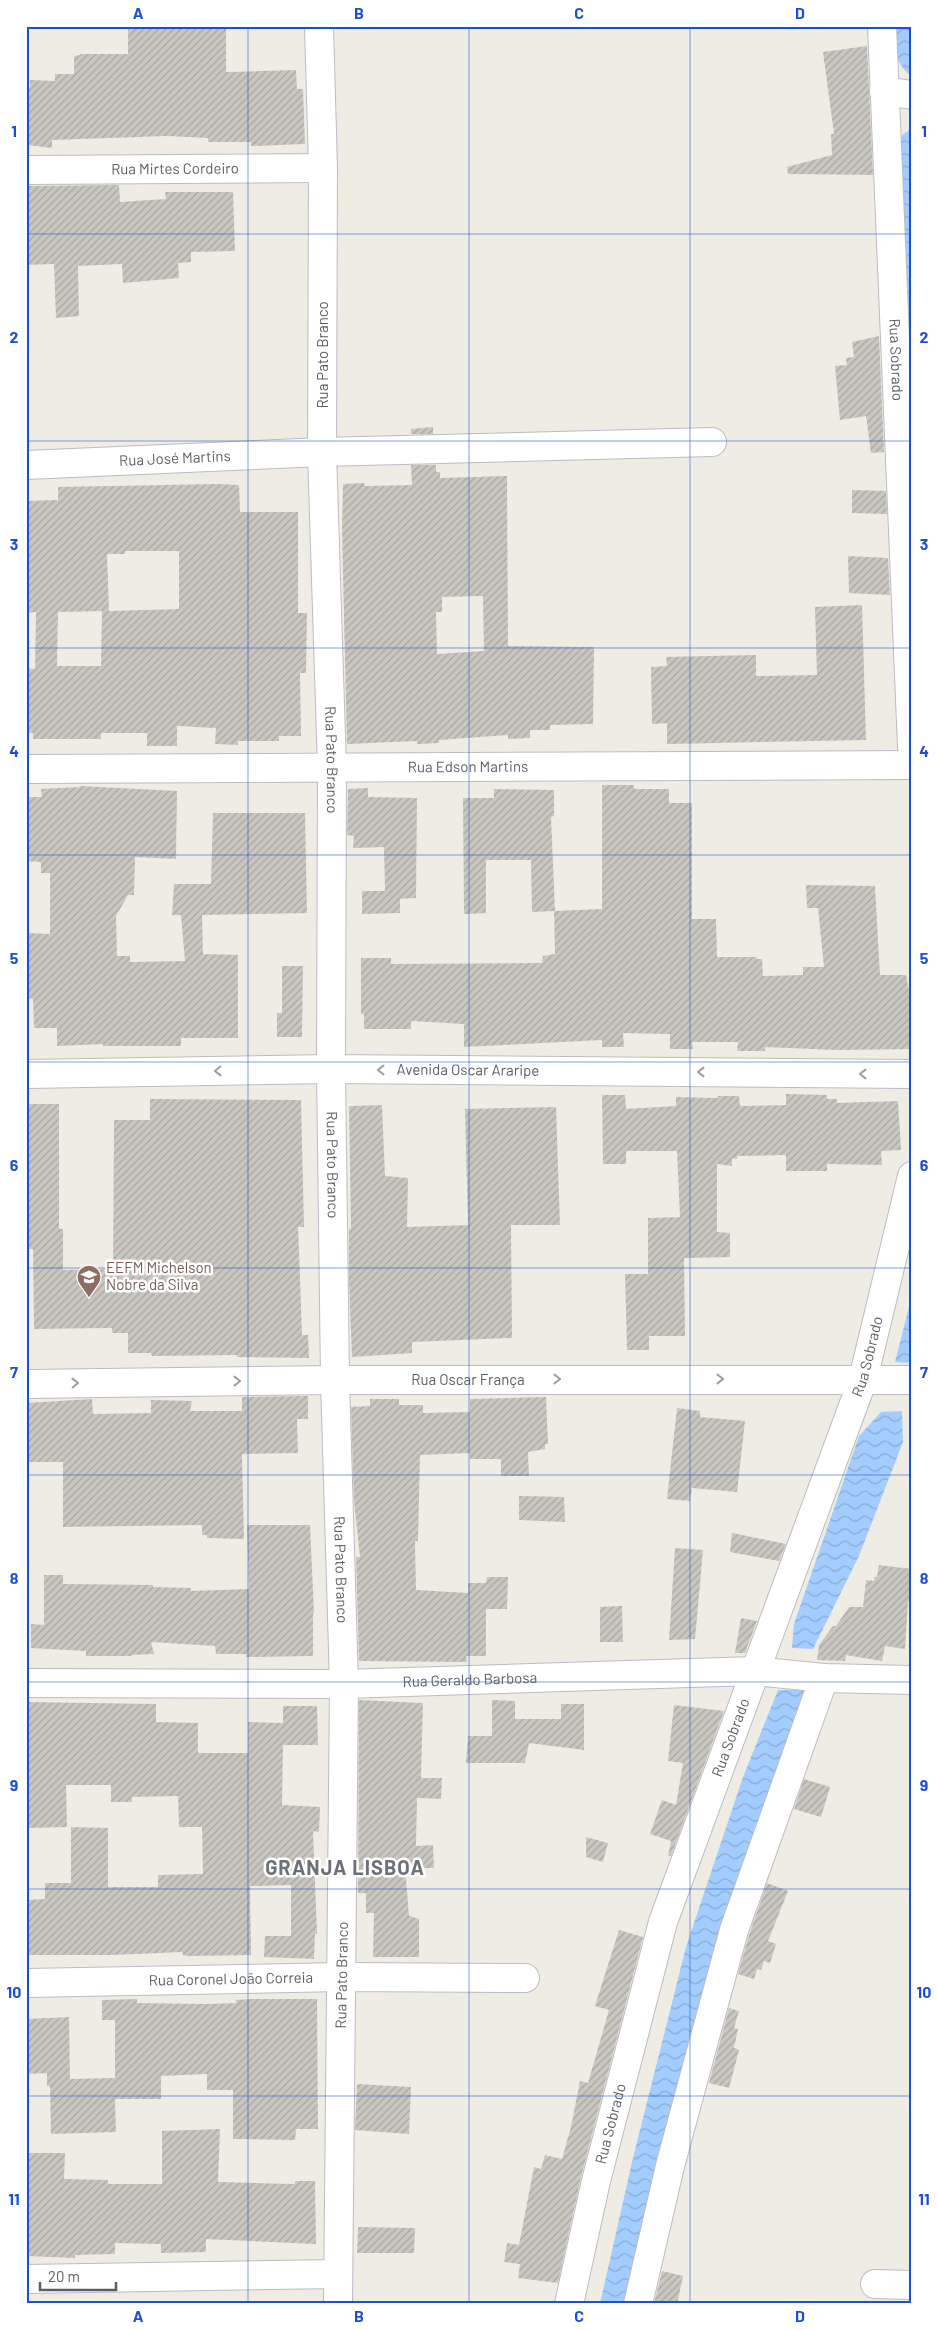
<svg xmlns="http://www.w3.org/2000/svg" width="938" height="2330" viewBox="0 0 938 2330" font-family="Barlow,sans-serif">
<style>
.water{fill:url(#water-waves)}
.building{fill:url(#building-hatch);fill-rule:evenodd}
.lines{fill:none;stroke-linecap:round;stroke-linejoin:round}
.minor-casing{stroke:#bbbcc3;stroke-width:30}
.tertiary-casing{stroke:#bbbcc3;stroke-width:30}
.minor{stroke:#fff;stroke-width:28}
.tertiary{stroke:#fff;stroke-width:28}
.oneway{stroke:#9d9ea3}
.grid{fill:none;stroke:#1d4ed8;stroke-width:1;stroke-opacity:0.55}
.labels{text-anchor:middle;stroke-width:5;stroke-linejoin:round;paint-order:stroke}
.street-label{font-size:15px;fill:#5b5e65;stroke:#fff}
.education-label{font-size:15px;fill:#785e54;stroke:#fff;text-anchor:start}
.district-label{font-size:20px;font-weight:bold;letter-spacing:1px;fill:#6c7077;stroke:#fff}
.neatline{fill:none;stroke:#1d4ed8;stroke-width:2}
.grid-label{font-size:16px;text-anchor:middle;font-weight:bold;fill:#1d4ed8}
</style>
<defs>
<pattern id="water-waves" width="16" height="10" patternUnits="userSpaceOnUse" patternTransform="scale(1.25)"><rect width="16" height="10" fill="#a3cdff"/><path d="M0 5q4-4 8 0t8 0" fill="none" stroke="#88aad2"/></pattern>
<pattern id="building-hatch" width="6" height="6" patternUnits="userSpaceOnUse" patternTransform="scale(1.25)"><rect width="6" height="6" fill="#cac7c0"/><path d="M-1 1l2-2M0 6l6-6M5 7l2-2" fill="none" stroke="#a7a5a0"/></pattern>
</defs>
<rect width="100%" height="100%" fill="#efede3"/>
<g class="water">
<path d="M889,26H912V76C898,69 889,41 889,26Z"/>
<polygon points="912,128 912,467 898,152 902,135"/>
<polygon points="912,1295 912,1363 895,1362"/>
<polygon points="902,1411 903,1442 859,1556 813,1649 792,1648 794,1624 859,1436 881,1412"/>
<polygon points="778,1690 813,1690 629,2304 600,2304 632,2162 686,1947 743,1777"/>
</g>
<g class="building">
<polygon points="128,26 226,26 226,72 296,70 297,89 303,89 305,144 251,146 251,142 208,142 208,138 166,136 52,140 52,148 28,145 26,88 30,88 30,80 55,81 55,74 74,74 74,56 80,55 80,54 128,54"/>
<polygon points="867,46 873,175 788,174 787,167 832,155 831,134 834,134 823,52"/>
<polygon points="119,185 120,202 166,199 165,192 233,192 235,251 191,252 191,262 178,263 179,278 123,283 122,264 78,266 79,316 56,318 54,264 26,265 27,186"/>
<polygon points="879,336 884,452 871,453 866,416 840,420 835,366 847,365 846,358 854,357 852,342"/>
<polygon points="433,427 433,434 411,434 411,429"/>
<path d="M411,465H436V472H440V478L507,476L508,646L594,647L593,724L550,725V730H530V738L508,739V735L439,740V743L417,744V741L347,744L342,531L343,484L364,483L365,486L412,485ZM483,596L484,651L437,654L436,612H442V597Z"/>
<path d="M217,484L239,485L240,512H298V613H307L306,673H300L301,736H279V741H238V745L215,744L216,728L177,726V746H147V733H101V739H33V733L26,732V668L35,669L36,612L26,613V501L58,500V487ZM125,551H179V609L109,611L107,554H125ZM102,611L101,666H57L58,612Z"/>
<polygon points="852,490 886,491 887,514 852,513"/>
<polygon points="848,556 888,558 890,595 849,593"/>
<polygon points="862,605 866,740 667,744 667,723 652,724 651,667 667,666 666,657 756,655 756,676 817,675 815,607"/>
<polygon points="602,785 634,785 634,789 669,789 669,803 692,803 692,919 716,919 717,957 756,957 757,959 762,959 763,976 803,975 803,967 824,967 818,908 807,908 806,885 875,886 880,975 906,975 912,1006 912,1049 836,1050 765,1047 765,1051 737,1051 738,1042 692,1042 693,1049 670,1049 670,1034 623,1033 624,1047 602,1047 602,1040 464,1047 464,1024 411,1021 411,1029 364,1029 364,1014 361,1014 361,958 391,958 391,964 542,963 543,956 555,954 554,911 532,912 531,860 486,860 486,913 464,914 463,798 494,798 494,789 554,790 554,816 551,817 555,911 602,909"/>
<polygon points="80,786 177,791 176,859 135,857 134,895 128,895 116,916 117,956 130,956 130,962 185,961 181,915 172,915 174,884 211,884 213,813 305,813 307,913 202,915 203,954 238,955 238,1038 181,1038 181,1046 103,1046 103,1044 57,1046 57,1028 34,1028 33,999 26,998 26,933 50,934 50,873 41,873 41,862 26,861 26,797 42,797 41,789 80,787"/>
<polygon points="368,788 368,797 417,798 416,898 400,899 400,913 362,914 362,891 385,891 384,847 353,848 354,836 347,835 348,789"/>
<polygon points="282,966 303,966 302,1037 277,1037 277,1013 282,1013"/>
<polygon points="786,1094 827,1095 827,1099 837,1099 837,1103 898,1101 901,1150 881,1151 882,1165 827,1164 827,1171 786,1171 786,1155 737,1156 737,1159 732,1158 732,1166 717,1164 717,1232 730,1233 730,1257 684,1258 685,1336 649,1336 649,1350 627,1350 625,1274 648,1274 648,1218 680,1217 677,1151 626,1151 626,1164 603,1164 602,1095 625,1095 626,1109 676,1106 676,1097 718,1098 718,1096 739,1096 740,1106 786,1105"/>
<polygon points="150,1099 301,1100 304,1227 298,1227 299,1250 302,1335 308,1335 309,1358 237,1357 237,1355 152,1356 151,1353 128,1353 128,1333 112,1333 112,1328 34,1329 33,1249 26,1249 26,1104 59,1104 59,1229 63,1229 63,1270 113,1269 114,1120 150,1120"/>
<polygon points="382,1105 385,1176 408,1178 407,1227 468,1225 465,1109 556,1107 560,1225 511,1225 512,1338 412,1342 412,1353 352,1357 349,1281 349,1229 351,1229 349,1106"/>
<polygon points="308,1396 308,1419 297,1419 298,1453 242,1454 244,1539 207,1538 207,1535 202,1535 202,1525 63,1527 63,1462 26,1462 26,1403 92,1399 93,1414 151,1413 151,1400 192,1401 190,1411 242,1411 242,1397"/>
<polygon points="546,1397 548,1444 545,1444 545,1449 528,1452 529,1476 501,1476 501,1459 470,1459 470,1453 420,1455 418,1541 415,1541 416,1590 468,1593 468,1583 486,1583 487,1577 508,1577 507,1609 486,1609 486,1656 466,1656 467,1662 359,1661 356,1557 360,1557 354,1501 351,1407 370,1406 370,1399 399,1399 399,1405 423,1405 423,1413 470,1412 470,1399"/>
<polygon points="677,1408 700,1411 700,1417 745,1421 737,1492 692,1488 690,1501 667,1499"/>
<polygon points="519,1496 564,1497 565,1522 519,1520"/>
<polygon points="247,1525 310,1525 314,1613 313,1613 313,1656 246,1657 246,1654 216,1654 215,1646 151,1642 154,1654 131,1655 132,1656 86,1656 86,1651 31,1648 31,1624 44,1625 44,1575 63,1575 63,1584 153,1585 153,1587 191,1588 191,1591 249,1589"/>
<polygon points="732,1533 786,1544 779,1561 730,1552"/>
<polygon points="675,1548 703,1550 695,1639 669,1640"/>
<polygon points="879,1565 912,1569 912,1603 908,1602 905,1649 885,1646 882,1661 846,1655 845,1661 817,1660 819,1645 833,1626 836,1626 849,1607 863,1607 866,1580 874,1581 875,1577 877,1577"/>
<polygon points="622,1606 623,1642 600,1642 600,1607"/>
<polygon points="741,1618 757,1621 745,1653 735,1653"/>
<polygon points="359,1700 423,1703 421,1778 442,1778 441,1799 417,1798 416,1846 433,1845 434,1868 405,1868 409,1916 419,1919 419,1957 373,1957 374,1913 366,1913 366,1893 358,1893"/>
<polygon points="492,1700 515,1701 515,1719 561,1719 561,1704 584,1704 584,1750 529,1743 525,1763 466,1763 468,1736 492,1736"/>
<polygon points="26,1702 156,1704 156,1722 198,1723 198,1753 248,1753 248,1722 283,1723 283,1706 317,1706 318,1745 283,1745 282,1805 320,1807 319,1832 313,1831 317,1934 315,1933 314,1959 264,1957 265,1936 291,1936 291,1885 250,1886 251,1955 188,1956 183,1955 182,1952 113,1955 26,1955 26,1900 45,1899 45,1883 71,1883 71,1827 108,1828 108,1887 158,1887 158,1875 203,1874 202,1827 179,1827 178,1796 132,1797 132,1802 111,1802 111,1785 66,1785 67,1827 26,1828"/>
<polygon points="674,1705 724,1711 671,1856 668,1856 671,1841 650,1834 662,1800 676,1805 683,1763 668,1761"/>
<polygon points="804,1779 830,1787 821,1817 794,1809"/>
<polygon points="586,1837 608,1843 603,1862 586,1857"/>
<polygon points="767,1883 788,1891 768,1941 776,1944 770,1963 764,1961 761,1970 757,1969 754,1979 738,1974 749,1935"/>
<polygon points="619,1930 643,1937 581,2177 558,2283 518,2278 520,2264 504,2262 507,2243 519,2245 534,2167 541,2169 545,2155 562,2159 571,2127 580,2081 588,2083 609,2010 595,2006"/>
<polygon points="137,1999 137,2003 206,2004 236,2003 236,2000 253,1999 317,1999 318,2129 296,2129 295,2140 233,2139 233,2090 207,2090 207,2074 161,2076 161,2099 115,2099 116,2132 51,2134 50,2086 47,2086 47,2073 26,2074 26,2019 69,2017 70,2079 115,2078 115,2020 102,2020 102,2000"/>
<polygon points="729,2008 739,2011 734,2028 738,2029 734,2048 739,2050 729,2088 709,2083"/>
<polygon points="357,2084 411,2087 409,2134 355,2130"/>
<polygon points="220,2129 218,2182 295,2184 295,2181 315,2181 316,2244 206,2239 206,2252 161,2253 161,2244 115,2243 115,2254 75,2255 75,2258 26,2256 26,2153 65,2153 64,2179 108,2180 108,2184 162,2184 162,2131"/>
<polygon points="358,2227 415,2228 414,2253 357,2253"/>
<polygon points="662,2271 683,2276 677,2304 654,2304"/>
</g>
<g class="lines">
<defs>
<g id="minor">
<path id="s1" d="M319,26L323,168L322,452L332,768L331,1069L335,1380L344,1684L338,2304"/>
<path id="s2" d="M882,26L912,747"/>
<polyline points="884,91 912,95"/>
<path id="s3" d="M26,170L323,168"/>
<path id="s4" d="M26,465L322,452L712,442"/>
<path id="s5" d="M26,769L912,765"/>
<path id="s6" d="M26,1683L344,1684L754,1671L824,1678L912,1680"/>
<path id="s7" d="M26,1983L342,1977L525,1978"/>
<polyline points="26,2279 338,2274"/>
<polyline points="875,2284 912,2285"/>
<path id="s8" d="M569,2304L596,2181L663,1922L863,1379L912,1176"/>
<polyline points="638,2304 670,2166 734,1930 824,1678"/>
</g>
<g id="tertiary">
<path id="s9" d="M26,1074L331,1069L912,1074"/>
<path id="s10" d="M26,1384L335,1380H912"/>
</g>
</defs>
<use href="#minor" class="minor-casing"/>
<use href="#tertiary" class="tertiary-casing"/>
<use href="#minor" class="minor"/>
<use href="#tertiary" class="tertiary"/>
</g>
<defs><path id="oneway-chevron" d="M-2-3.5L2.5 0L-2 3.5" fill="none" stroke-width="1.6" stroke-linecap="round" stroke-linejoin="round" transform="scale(1.25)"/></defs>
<g class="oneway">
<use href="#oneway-chevron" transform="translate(381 1070) rotate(-180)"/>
<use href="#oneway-chevron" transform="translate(218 1071) rotate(179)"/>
<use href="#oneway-chevron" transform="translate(701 1072) rotate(-180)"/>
<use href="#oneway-chevron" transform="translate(863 1074) rotate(-180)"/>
<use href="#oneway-chevron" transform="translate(557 1379)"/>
<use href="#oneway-chevron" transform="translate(720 1379)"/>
<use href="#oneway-chevron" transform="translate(237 1381) rotate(-1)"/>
<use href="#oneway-chevron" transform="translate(75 1383) rotate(-1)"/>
</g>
<path class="grid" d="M248,26V2304M469,26V2304M690,26V2304M26,234H912M26,441H912M26,648H912M26,855H912M26,1062H912M26,1268H912M26,1475H912M26,1682H912M26,1889H912M26,2096H912"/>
<defs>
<symbol id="school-pin" viewBox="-11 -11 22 30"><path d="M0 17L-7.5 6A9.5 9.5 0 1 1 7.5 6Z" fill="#8d6e63" stroke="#fff"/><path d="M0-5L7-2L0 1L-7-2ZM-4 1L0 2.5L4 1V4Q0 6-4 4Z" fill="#fff"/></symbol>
</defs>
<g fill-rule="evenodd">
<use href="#school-pin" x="75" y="1263" width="28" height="38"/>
</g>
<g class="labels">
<g class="street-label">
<text dy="5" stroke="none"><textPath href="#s3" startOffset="149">Rua Mirtes Cordeiro</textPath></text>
<text transform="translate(323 355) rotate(-90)" y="5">Rua Pato Branco</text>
<text dy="5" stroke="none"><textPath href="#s2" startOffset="334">Rua Sobrado</textPath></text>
<text dy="5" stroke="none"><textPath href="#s4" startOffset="149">Rua José Martins</textPath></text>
<text dy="5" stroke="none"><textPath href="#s1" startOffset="734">Rua Pato Branco</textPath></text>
<text dy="5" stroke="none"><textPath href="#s5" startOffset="442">Rua Edson Martins</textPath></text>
<text dy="5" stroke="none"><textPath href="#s9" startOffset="442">Avenida Oscar Araripe</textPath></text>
<text dy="5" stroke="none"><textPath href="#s1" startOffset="1139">Rua Pato Branco</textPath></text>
<text dy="5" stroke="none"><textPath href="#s8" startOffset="995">Rua Sobrado</textPath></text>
<text dy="5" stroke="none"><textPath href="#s10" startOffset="442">Rua Oscar França</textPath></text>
<text dy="5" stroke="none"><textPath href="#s1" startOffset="1544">Rua Pato Branco</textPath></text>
<text dy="5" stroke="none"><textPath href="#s6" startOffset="444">Rua Geraldo Barbosa</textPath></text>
<text dy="5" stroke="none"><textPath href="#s8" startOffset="590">Rua Sobrado</textPath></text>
<text transform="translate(342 1975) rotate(-89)" y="5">Rua Pato Branco</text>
<text dy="5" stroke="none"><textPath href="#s7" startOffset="205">Rua Coronel João Correia</textPath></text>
<text dy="5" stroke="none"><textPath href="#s8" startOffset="185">Rua Sobrado</textPath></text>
</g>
<g class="education-label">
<text x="106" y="1273">EEFM Michelson<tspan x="106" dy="17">Nobre da Silva</tspan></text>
</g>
<g class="district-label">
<text x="345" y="1875">GRANJA LISBOA</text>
</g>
</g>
<rect width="938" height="2330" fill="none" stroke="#ffffff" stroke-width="55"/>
<path d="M40 2282v8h76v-8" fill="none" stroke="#5b5e65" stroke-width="2.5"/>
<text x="48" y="2282" font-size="15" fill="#5b5e65" stroke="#ffffff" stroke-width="4" paint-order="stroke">20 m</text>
<rect x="28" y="28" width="882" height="2274" class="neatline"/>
<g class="grid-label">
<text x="138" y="19">A</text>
<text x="359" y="19">B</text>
<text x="579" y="19">C</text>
<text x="800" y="19">D</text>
<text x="14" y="137">1</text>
<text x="924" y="137">1</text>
<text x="14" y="343">2</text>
<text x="924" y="343">2</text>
<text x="14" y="550">3</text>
<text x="924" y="550">3</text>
<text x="14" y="757">4</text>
<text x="924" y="757">4</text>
<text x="14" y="964">5</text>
<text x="924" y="964">5</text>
<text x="14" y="1171">6</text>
<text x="924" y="1171">6</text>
<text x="14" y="1378">7</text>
<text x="924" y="1378">7</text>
<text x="14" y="1584">8</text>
<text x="924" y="1584">8</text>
<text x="14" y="1791">9</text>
<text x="924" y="1791">9</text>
<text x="14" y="1998">10</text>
<text x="924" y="1998">10</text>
<text x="14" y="2205">11</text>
<text x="924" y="2205">11</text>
<text x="138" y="2322">A</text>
<text x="359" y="2322">B</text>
<text x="579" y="2322">C</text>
<text x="800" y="2322">D</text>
</g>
</svg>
